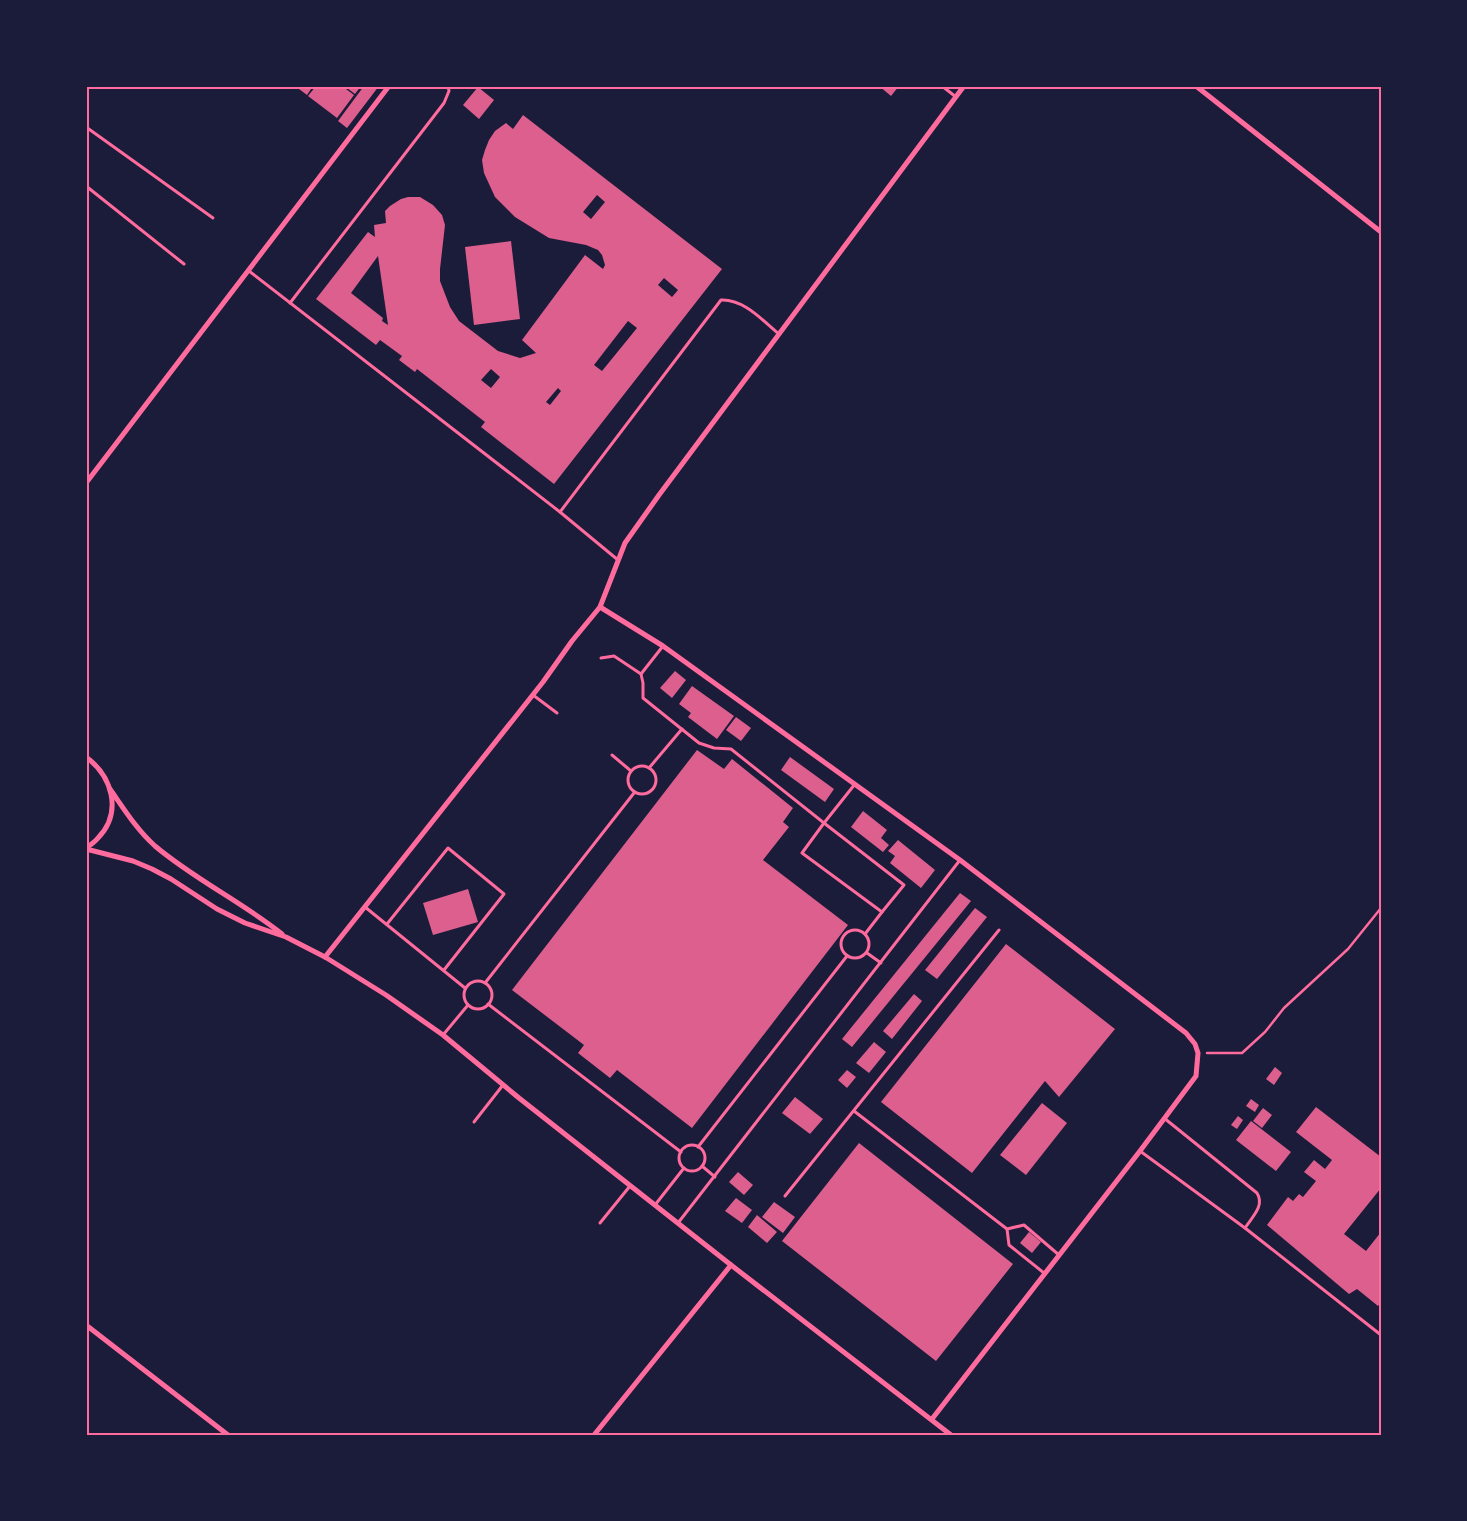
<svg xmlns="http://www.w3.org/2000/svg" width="1467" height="1521" viewBox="0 0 1467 1521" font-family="Raleway,sans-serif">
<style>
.building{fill:#dd5f8e;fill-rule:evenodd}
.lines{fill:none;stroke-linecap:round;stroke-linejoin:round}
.path{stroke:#ff6b9d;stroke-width:2.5}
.service{stroke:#ff6b9d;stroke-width:3}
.minor{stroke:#ff6b9d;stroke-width:5}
.neatline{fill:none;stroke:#ff6b9d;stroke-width:2}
</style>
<rect width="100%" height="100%" fill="#1b1b3a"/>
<g class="building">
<polygon points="295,86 313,86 307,95"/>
<polygon points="316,86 342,86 354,95 337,118 308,96"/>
<polygon points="348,86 361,86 355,94 347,88"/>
<polygon points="364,86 379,86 347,128 338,121"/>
<polygon points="879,86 899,86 891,96"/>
<polygon points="478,87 494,100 479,119 463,105"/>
<path d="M523,115L722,269L554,484L481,427L485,422L417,369L415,372L399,360L402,356L380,340L376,345L316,299L368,232L375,237L374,225L386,223L385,211L390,206L401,199L408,197H420L433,205L442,215L445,225L440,269V281L450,307L459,321L498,351L520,358L536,353L522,340L585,255L603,269L605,265L602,255L598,250L586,245L549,238L515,217L495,197L484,173L482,160L485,150L489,140L495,131L506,123L513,129ZM597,195L605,202L591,219L583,212ZM378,256L388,325L382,321L383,318L351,293ZM664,278L678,290L672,297L658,285ZM628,321L637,328L602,371L594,365ZM491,369L500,377L491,388L481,380ZM558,388L561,391L550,405L546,402Z"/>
<polygon points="511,241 520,319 474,325 465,247"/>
<polygon points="675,671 686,680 672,698 660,688"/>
<polygon points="692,686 734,716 717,739 688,717 691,713 679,704"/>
<polygon points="736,717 751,728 741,741 726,730"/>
<polygon points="697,750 724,769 732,759 793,808 783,822 789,827 763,860 848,925 692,1128 617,1070 610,1078 578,1053 584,1045 512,990"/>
<polygon points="790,757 834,789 825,802 781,770"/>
<polygon points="863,811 887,830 881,838 889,845 883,852 851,827"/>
<polygon points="898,840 935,870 921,888 890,863 895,856 888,851"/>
<polygon points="468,889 478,922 433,935 423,903"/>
<polygon points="960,893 971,901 852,1047 842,1039"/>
<polygon points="975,908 987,917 937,979 925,970"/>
<polygon points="1006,944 1115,1029 1059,1097 1045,1081 972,1173 881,1102"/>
<polygon points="914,994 922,1001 892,1039 883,1031"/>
<polygon points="874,1042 886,1052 869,1073 856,1063"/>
<polygon points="1275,1067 1282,1073 1274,1085 1266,1079"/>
<polygon points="847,1070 856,1077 847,1088 838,1080"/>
<polygon points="795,1097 823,1119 810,1134 782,1113"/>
<polygon points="1251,1099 1259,1105 1255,1112 1246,1106"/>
<polygon points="1042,1103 1067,1123 1026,1175 1000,1155"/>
<polygon points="1316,1107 1381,1157 1381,1188 1344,1234 1366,1251 1381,1232 1381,1302 1378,1306 1357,1289 1349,1294 1267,1225 1288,1197 1293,1201 1299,1194 1303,1197 1316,1181 1304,1172 1314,1160 1325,1169 1332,1160 1296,1132"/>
<polygon points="1263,1108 1272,1115 1262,1128 1253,1121"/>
<polygon points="1238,1116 1243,1120 1237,1129 1231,1125"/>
<polygon points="1251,1121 1291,1152 1276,1171 1236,1140"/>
<polygon points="859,1143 1013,1264 936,1361 782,1241"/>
<polygon points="738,1172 753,1185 744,1195 729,1182"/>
<polygon points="736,1198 752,1210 742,1223 725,1211"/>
<polygon points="774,1202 795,1217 783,1233 762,1217"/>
<polygon points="757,1215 777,1232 767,1243 748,1227"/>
<polygon points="1029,1232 1041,1242 1032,1253 1020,1243"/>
</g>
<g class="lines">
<polyline class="path" points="1207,1053 1242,1053 1265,1032 1284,1008 1348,949 1381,908"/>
<g class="service">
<polyline points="942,86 956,97"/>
<polyline points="86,127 213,218"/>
<polyline points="86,186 184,264"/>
<polyline points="249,271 560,512 618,560"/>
<polyline points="290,303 444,103 449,91 448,86"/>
<path d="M560,512L721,300C744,299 762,320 779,334"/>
<polyline points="663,646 641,674 643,683 643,698 699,743 714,748 731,749 824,823 802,853 882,912 865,934"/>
<polyline points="601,658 614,656 641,674"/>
<polyline points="533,695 557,713"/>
<polyline points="612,755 631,771"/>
<circle cx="642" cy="780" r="14"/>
<polyline points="649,768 682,729"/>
<polyline points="855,784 824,823 904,885 882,912"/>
<polyline points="365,907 465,988"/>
<polyline points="387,924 448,848 504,894 444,970"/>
<circle cx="855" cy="944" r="14"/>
<polyline points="867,953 881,963"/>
<circle cx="478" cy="995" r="14"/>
<polyline points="485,983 634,793"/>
<polyline points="488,1004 681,1152"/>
<polyline points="443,1035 468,1005"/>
<polyline points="854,1111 1007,1229 1009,1245 1044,1273"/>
<path d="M1164,1118L1257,1193C1265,1206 1252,1217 1245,1228"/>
<polyline points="474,1122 503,1085"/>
<circle cx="692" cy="1158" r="13"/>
<polyline points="698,1147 847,956"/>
<polyline points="1140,1151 1245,1228 1381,1335"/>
<polyline points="702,1166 715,1177"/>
<polyline points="785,1196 999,930"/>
<polyline points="655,1205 684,1168"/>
<polyline points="600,1223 630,1186"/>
<polyline points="678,1223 960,860"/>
<polyline points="1007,1229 1024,1225 1059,1255"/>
</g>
<g class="minor">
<polyline points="1196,86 1381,232"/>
<polyline points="86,483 389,86"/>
<polyline points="600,607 663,646 960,860 1186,1033 1195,1044 1198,1053 1196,1076 1140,1151 932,1419"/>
<path d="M86,757C112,776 123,812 98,838C95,842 90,845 86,848"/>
<path d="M110,789C124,809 137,830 155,846C194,879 242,902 282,934"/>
<polyline points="86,849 133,861 152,869 171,879 217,909 245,923 286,937 325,957 386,995 443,1035 519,1098 731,1265 951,1435"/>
<polyline points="325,957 543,682 572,641 600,607 625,543 659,495 964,86"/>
<polyline points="86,1325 228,1435"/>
<polyline points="594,1435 731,1265"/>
</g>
</g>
<rect width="1467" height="1521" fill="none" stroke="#1b1b3a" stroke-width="175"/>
<rect x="88" y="88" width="1292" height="1346" class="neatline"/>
</svg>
